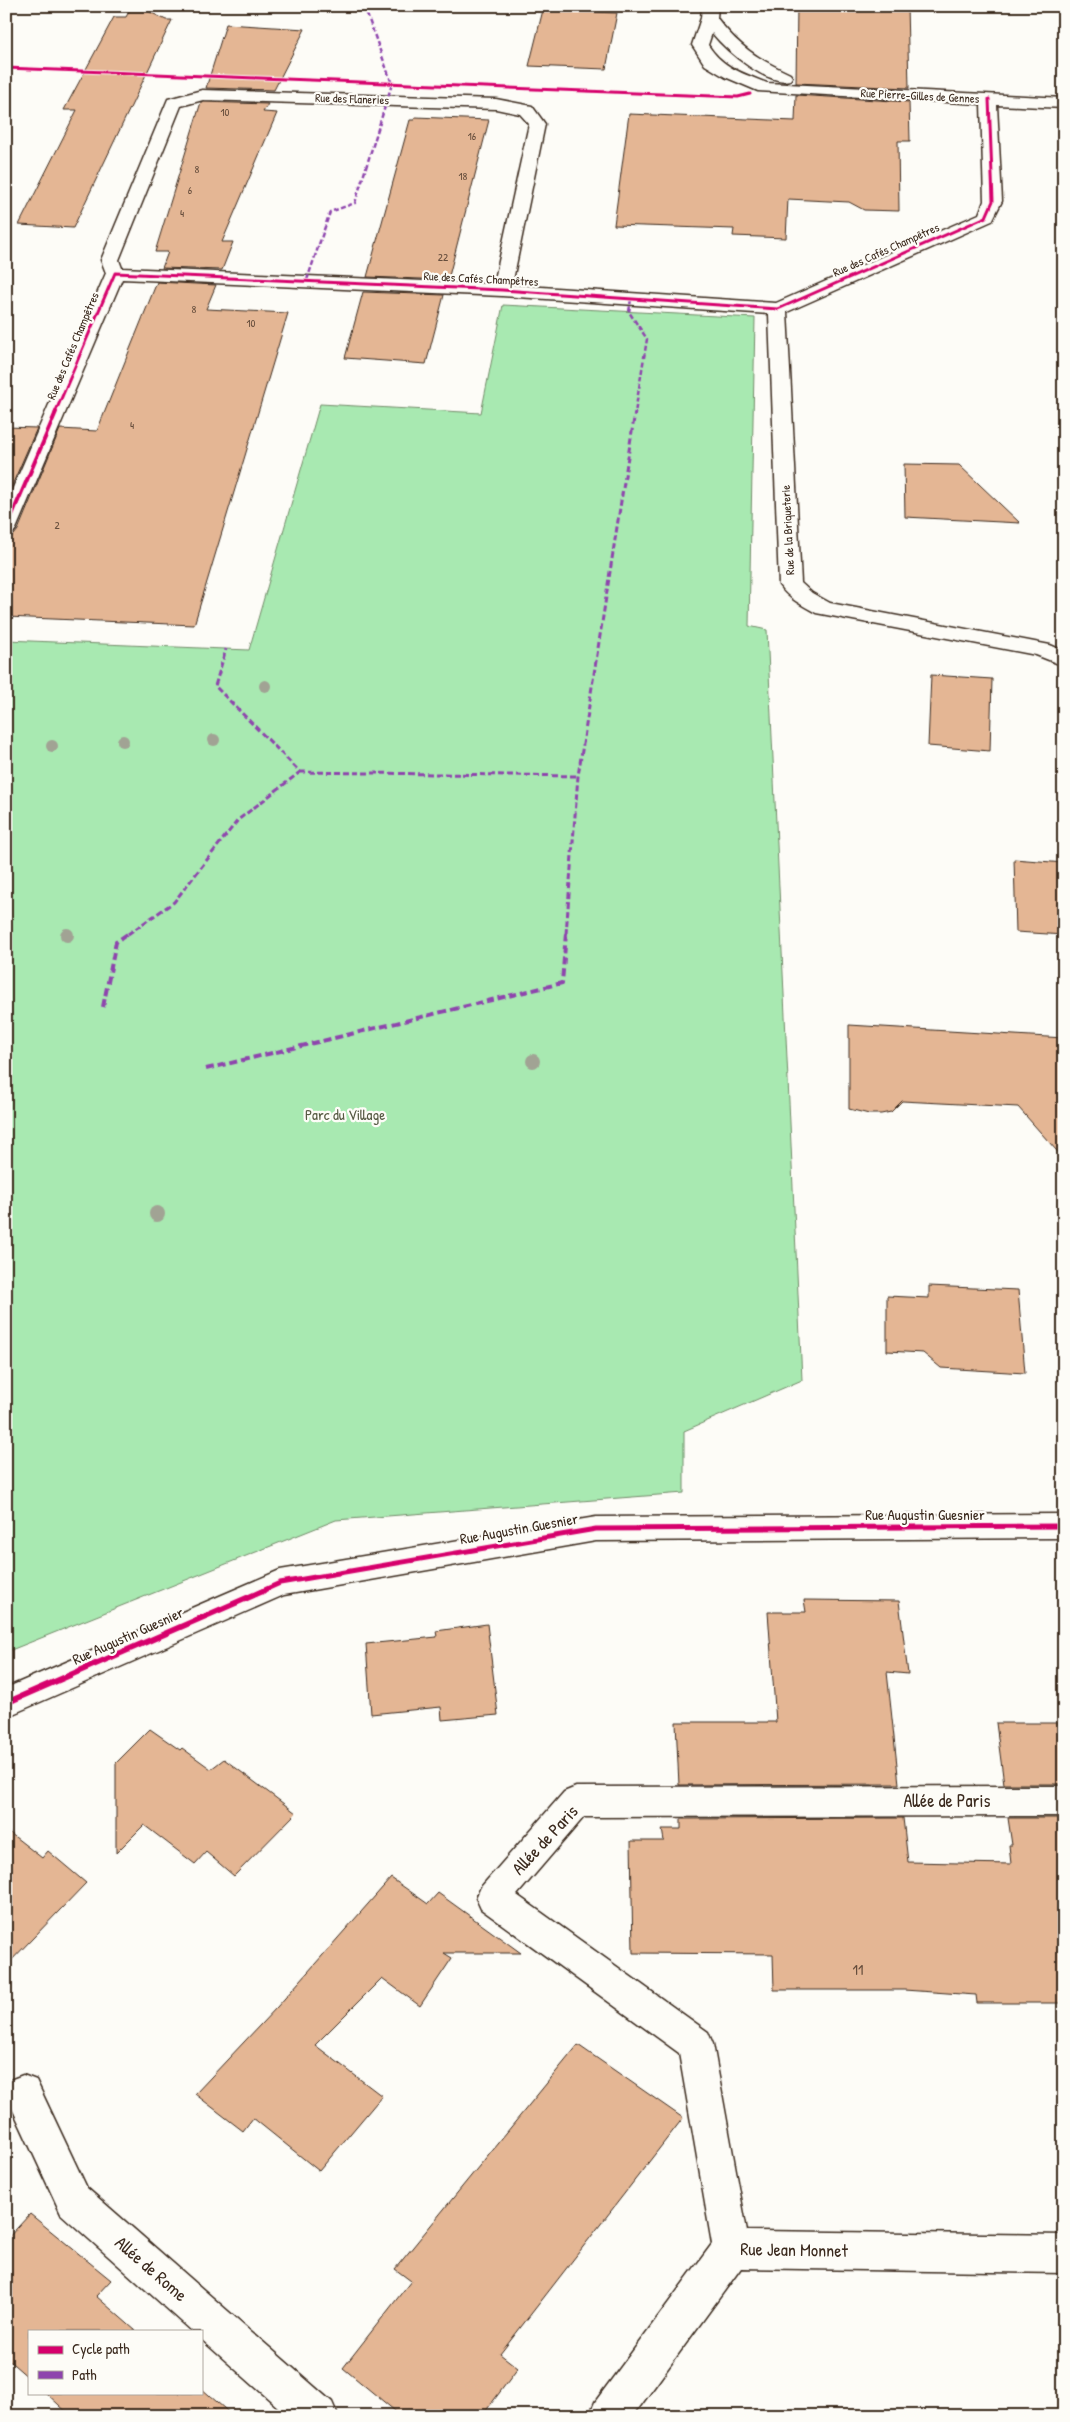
<svg xmlns="http://www.w3.org/2000/svg" width="1070" height="2422" viewBox="0 0 1070 2422" font-family="'Patrick Hand',sans-serif">
<style>
.green{fill:#a8e9b1;stroke:#728a68}
.building{fill:#e4b694;stroke:#3b2a1e}
.lines{fill:none;stroke-linecap:round;stroke-linejoin:round}
.minor-casing{stroke:#3b2a1e;stroke-width:3}
.minor{fill:#fdfcf7;fill-rule:evenodd}
.quiet-far2{stroke:#8e44ad;stroke-width:2.5;stroke-dasharray:5 2.5;stroke-linecap:butt}
.quiet-far1{stroke:#8e44ad;stroke-width:3;stroke-dasharray:6 3;stroke-linecap:butt}
.quiet{stroke:#8e44ad;stroke-width:4;stroke-dasharray:8 4;stroke-linecap:butt}
.cycleway-far3-casing{stroke:#fdfcf7;stroke-width:5}
.cycleway-far2-casing{stroke:#fdfcf7;stroke-width:6}
.cycleway-far1-casing{stroke:#fdfcf7;stroke-width:8}
.cycleway-casing{stroke:#fdfcf7;stroke-width:9}
.cycleway-far3{stroke:#d6006c;stroke-width:3}
.cycleway-far2{stroke:#d6006c;stroke-width:4}
.cycleway-far1{stroke:#d6006c;stroke-width:5}
.cycleway{stroke:#d6006c;stroke-width:6}
.tree{fill:#a1a394}
.labels{text-anchor:middle;stroke-width:4.5;stroke-linejoin:round;paint-order:stroke}
.far-number-label{font-size:11px;fill:#654d3c}
.far-street-label{font-size:12px;fill:#3b2a1e;stroke:#fdfcf7}
.park-label{font-size:15px;fill:#565a43;stroke:#fdfcf7}
.street-label{font-size:15px;fill:#3b2a1e;stroke:#fdfcf7}
.near-number-label{font-size:15px;fill:#654d3c}
.near-street-label{font-size:18px;fill:#3b2a1e;stroke:#fdfcf7}
</style>
<rect width="100%" height="100%" fill="#fdfcf7"/>
<filter id="ink" filterUnits="userSpaceOnUse"><feTurbulence type="fractalNoise" baseFrequency=".02" numOctaves="2"/><feDisplacementMap in="SourceGraphic" scale="10" xChannelSelector="R" yChannelSelector="G"/><feConvolveMatrix kernelMatrix="1 2 1 2 8 2 1 2 1" color-interpolation-filters="sRGB"/></filter>
<g filter="url(#ink)">
<polygon class="green" points="503,305 755,318 749,626 767,630 802,1380 684,1431 684,1493 336,1520 6,1652 6,640 249,650 320,404 481,413"/>
<g class="building">
<polygon points="132,6 138,6 166,20 172,20 73,228 19,225 77,110 64,110 114,17 126,17"/>
<polygon points="797,6 907,6 909,88 796,83"/>
<polygon points="543,10 617,13 606,69 529,66"/>
<polygon points="226,24 305,29 274,90 206,88"/>
<polygon points="796,95 909,102 910,141 898,141 899,211 864,210 849,202 788,199 786,238 733,236 734,229 614,225 629,114 795,121"/>
<polygon points="201,102 268,104 263,112 277,113 222,242 233,242 222,270 162,268 168,252 155,252"/>
<polygon points="415,117 489,120 448,280 367,277 410,120 414,120"/>
<polygon points="157,282 216,285 206,309 288,313 194,625 6,617 6,537 14,535 18,530 60,429 97,431"/>
<polygon points="363,292 444,295 426,364 345,358"/>
<polygon points="6,427 37,428 6,499"/>
<polygon points="904,464 959,465 1020,523 905,517"/>
<polygon points="931,675 992,679 990,751 928,746"/>
<polygon points="1014,859 1064,863 1064,935 1016,932"/>
<polygon points="849,1025 1064,1038 1064,1159 1018,1107 902,1101 891,1112 881,1114 869,1114 849,1109"/>
<polygon points="929,1286 1018,1290 1025,1373 941,1368 923,1353 887,1351 887,1296 929,1298"/>
<polygon points="804,1600 899,1601 908,1674 887,1672 899,1784 679,1785 676,1722 776,1722 768,1612 806,1612"/>
<polygon points="487,1624 498,1715 442,1720 441,1707 371,1714 366,1644 437,1637 436,1631"/>
<polygon points="996,1723 1064,1723 1064,1784 1004,1784"/>
<polygon points="150,1729 180,1750 182,1748 211,1769 224,1759 296,1813 234,1876 206,1852 195,1864 144,1825 116,1853 116,1763"/>
<polygon points="903,1818 908,1862 1011,1864 1009,1845 1012,1845 1008,1818 1064,1818 1064,2003 977,2003 976,1995 904,1990 774,1990 773,1954 633,1953 631,1841 664,1841 662,1829 681,1829 681,1819"/>
<polygon points="6,1830 42,1858 48,1851 86,1883 6,1966"/>
<polygon points="391,1878 428,1904 438,1893 521,1953 444,1953 452,1958 420,2006 382,1978 315,2045 382,2096 319,2171 253,2118 243,2131 195,2094 277,2007"/>
<polygon points="578,2045 683,2118 500,2354 518,2368 482,2416 401,2416 343,2368 411,2281 395,2269"/>
<polygon points="30,2214 111,2280 96,2296 136,2331 29,2331 29,2378 6,2358 6,2240"/>
<polygon points="201,2388 233,2416 71,2416 46,2393 201,2393"/>
</g>
<g class="lines">
<defs>
<g id="minor">
<path d="M702,6H718L717,18C737,45 759,60 790,74L792,77L790,80C766,86 726,50 712,33L708,45C723,68 742,73 767,83L1064,98V108L997,105L1002,201L992,221L787,312L801,583L812,593L830,603L1050,645L1064,651V666L1036,655L816,613C802,605 789,599 779,585L769,314L502,296L122,279L16,529L13,533L6,535V504L106,273L101,260L168,99L202,90L496,99L532,106L545,124L512,285L776,303L979,214L984,201L981,104L758,91L725,77L705,65L692,45L701,18ZM203,100L496,109L520,114L529,124L494,284L122,268L119,260L181,106Z"/>
<polygon points="1064,1514 1064,1538 596,1541 284,1595 6,1717 6,1688 280,1570 596,1517"/>
<polygon points="1064,1786 1064,1816 584,1817 517,1895 708,2032 713,2044 747,2231 1064,2235 1064,2273 741,2268 633,2416 589,2416 595,2402 712,2244 679,2053 481,1909 476,1898 481,1887 564,1792 576,1787"/>
<polygon points="23,2075 36,2080 87,2188 332,2402 338,2416 288,2416 201,2339 201,2331 192,2331 61,2214 6,2095 10,2080"/>
</g>
</defs>
<use href="#minor" class="minor-casing"/>
<use href="#minor" class="minor"/>
<g class="quiet-far2">
<polyline points="307,280 330,212 355,203 392,84 364,6"/>
<polyline points="631,299 629,312 647,339 635,413"/>
</g>
<g class="quiet-far1">
<polyline points="300,772 578,776"/>
<polyline points="128,934 174,902 238,820 300,772 215,686 226,649"/>
<polyline points="566,934 578,776 635,412"/>
</g>
<g class="quiet">
<polyline points="103,1007 116,942 129,933"/>
<polyline points="206,1069 562,983 566,933"/>
</g>
<defs>
<g id="cycleway-far3">
<polyline points="6,68 738,97 750,94"/>
<polyline points="55,413 115,273 502,290 778,309 986,217 993,201 989,99"/>
</g>
<polyline id="cycleway-far2" points="6,529 56,412"/>
<polyline id="cycleway-far1" points="260,1592 280,1583 596,1529 1064,1526"/>
<polyline id="cycleway" points="6,1703 263,1591"/>
</defs>
<use href="#cycleway-far3" class="cycleway-far3-casing"/>
<use href="#cycleway-far2" class="cycleway-far2-casing"/>
<use href="#cycleway-far1" class="cycleway-far1-casing"/>
<use href="#cycleway" class="cycleway-casing"/>
<use href="#cycleway-far3" class="cycleway-far3"/>
<use href="#cycleway-far2" class="cycleway-far2"/>
<use href="#cycleway-far1" class="cycleway-far1"/>
<use href="#cycleway" class="cycleway"/>
</g>
<g class="tree">
<circle cx="265" cy="686" r="6"/>
<circle cx="214" cy="740" r="6"/>
<circle cx="123" cy="741" r="6"/>
<circle cx="52" cy="746" r="6"/>
<circle cx="67" cy="935" r="7"/>
<circle cx="533" cy="1061" r="7"/>
<circle cx="157" cy="1214" r="8"/>
</g>
</g>
<g class="labels">
<g class="far-number-label">
<text x="225" y="116">10</text>
<text x="472" y="140">16</text>
<text x="197" y="173">8</text>
<text x="463" y="180">18</text>
<text x="190" y="194">6</text>
<text x="182" y="217">4</text>
<text x="443" y="261">22</text>
<text x="194" y="313">8</text>
<text x="251" y="327">10</text>
<text x="132" y="429">4</text>
<text x="57" y="529">2</text>
</g>
<g class="far-street-label">
<text transform="translate(920 96) rotate(3)" y="4">Rue Pierre-Gilles de Gennes</text>
<text transform="translate(352 99) rotate(2)" y="4">Rue des Flaneries</text>
<text transform="translate(886 250) rotate(-24)" y="4">Rue des Cafés Champêtres</text>
<text transform="translate(481 279) rotate(3)" y="4">Rue des Cafés Champêtres</text>
<text transform="translate(73 346) rotate(-67)" y="4">Rue des Cafés Champêtres</text>
<text transform="translate(788 530) rotate(-93)" y="4">Rue de la Briqueterie</text>
</g>
<g class="park-label">
<text x="345" y="1120">Parc du Village</text>
</g>
<g class="street-label">
<text x="925" y="1520">Rue Augustin Guesnier</text>
<text transform="translate(519 1529) rotate(-10)" y="5">Rue Augustin Guesnier</text>
<text transform="translate(128 1636) rotate(-24)" y="5">Rue Augustin Guesnier</text>
</g>
<g class="near-number-label">
<text x="858" y="1975">11</text>
</g>
<g class="near-street-label">
<text x="947" y="1807">Allée de Paris</text>
<text transform="translate(545 1840) rotate(-47)" y="6">Allée de Paris</text>
<text transform="translate(794 2250) rotate(1)" y="6">Rue Jean Monnet</text>
<text transform="translate(151 2269) rotate(41)" y="6">Allée de Rome</text>
</g>
</g>
<rect width="1070" height="2422" fill="none" stroke="#fdfcf7" stroke-width="25"/>
<rect x="12" y="12" width="1045" height="2397" fill="none" stroke="#3b2a1e" stroke-width="2" filter="url(#ink)"/>
<rect x="28" y="2330" width="175" height="65" fill="#fdfcf7" stroke="#afa8a0"/>
<rect x="38" y="2346" width="25" height="8" fill="#d6006c" stroke="#afa8a0"/>
<text x="72" y="2354" font-size="15" fill="#3b2a1e">Cycle path</text>
<rect x="38" y="2371" width="25" height="8" fill="#8e44ad" stroke="#afa8a0"/>
<text x="72" y="2380" font-size="15" fill="#3b2a1e">Path</text>
</svg>
